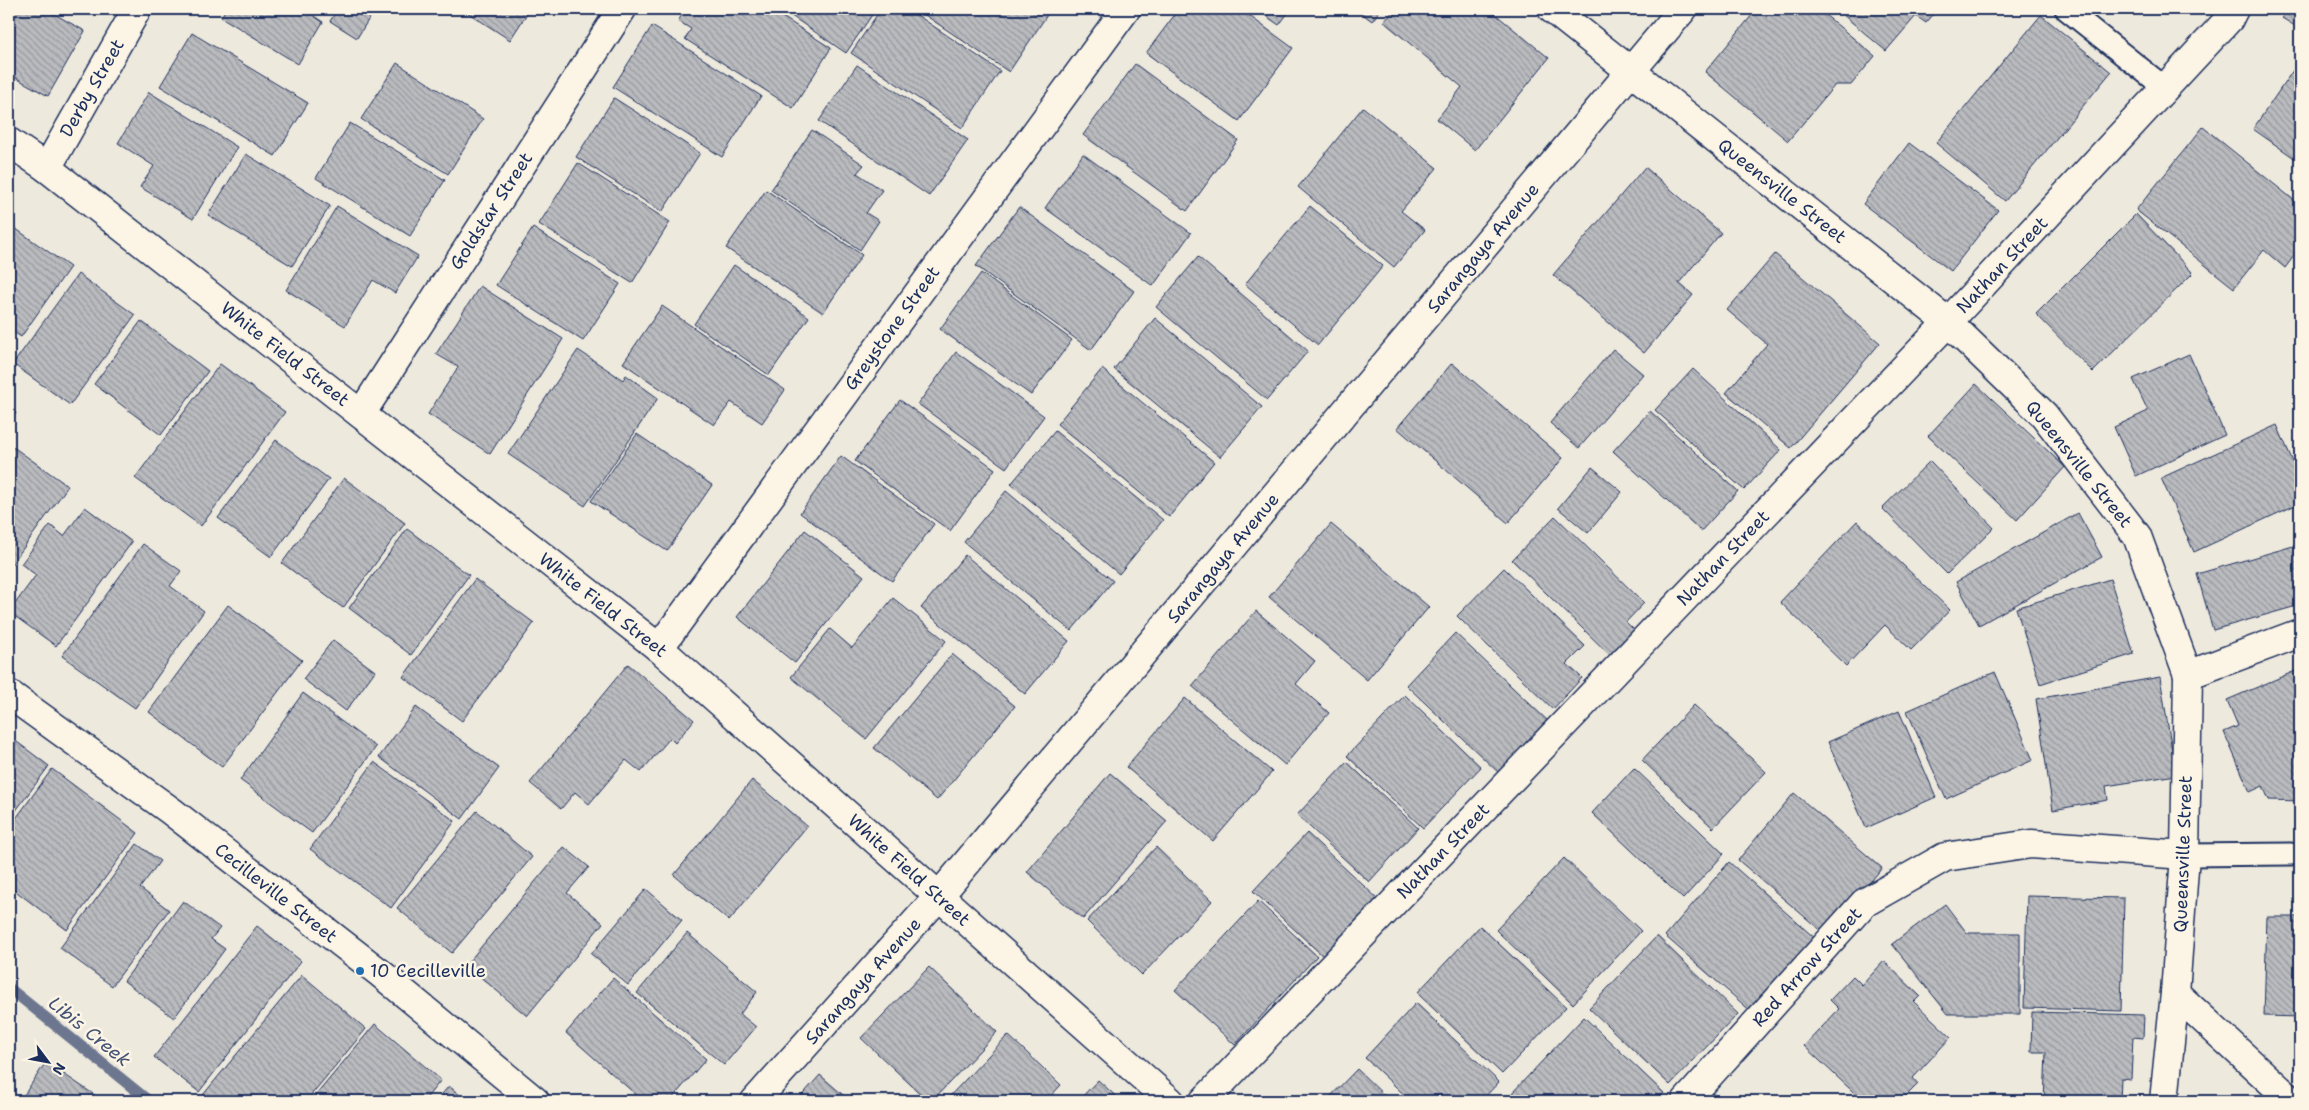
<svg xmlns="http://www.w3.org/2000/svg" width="2309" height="1110" viewBox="0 0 2309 1110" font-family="'Shantell Sans',sans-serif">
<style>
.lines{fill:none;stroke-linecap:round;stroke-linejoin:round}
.stream{stroke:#6c778f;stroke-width:11}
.building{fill:url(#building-back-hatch);stroke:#1b2f5e}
.service-casing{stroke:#1b2f5e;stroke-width:25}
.minor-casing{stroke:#1b2f5e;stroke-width:31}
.service{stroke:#fcf5e5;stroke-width:21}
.minor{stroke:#fcf5e5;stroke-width:28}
.poi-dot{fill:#1f6fb2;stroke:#fcf5e5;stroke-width:2}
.labels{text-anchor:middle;stroke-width:5;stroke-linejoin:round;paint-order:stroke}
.street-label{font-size:18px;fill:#1b2f5e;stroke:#fcf5e5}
.poi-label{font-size:18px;fill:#1b2f5e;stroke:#fcf5e5;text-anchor:start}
.water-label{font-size:19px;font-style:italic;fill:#445376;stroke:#fcf5e5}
</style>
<defs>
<pattern id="building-back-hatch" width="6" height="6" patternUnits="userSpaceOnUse" patternTransform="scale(1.25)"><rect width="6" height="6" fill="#babbbe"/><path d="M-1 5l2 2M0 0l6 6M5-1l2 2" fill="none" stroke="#96989e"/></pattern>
</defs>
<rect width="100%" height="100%" fill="#eee9dd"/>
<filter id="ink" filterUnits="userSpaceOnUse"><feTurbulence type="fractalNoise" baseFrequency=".02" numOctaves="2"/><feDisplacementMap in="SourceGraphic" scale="10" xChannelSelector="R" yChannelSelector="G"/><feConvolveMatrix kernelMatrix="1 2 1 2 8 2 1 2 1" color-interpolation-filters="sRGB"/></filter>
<g filter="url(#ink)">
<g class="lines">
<polyline class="stream" points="9,988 149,1101"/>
</g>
<g class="building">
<polygon points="9,9 45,9 85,31 48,96 9,74"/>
<polygon points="226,9 303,9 323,22 298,64 221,17"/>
<polygon points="338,9 375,9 357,38 330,21"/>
<polygon points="462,9 530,9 510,40"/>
<polygon points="686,9 770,9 831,48 793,108 685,39 691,29 678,21"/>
<polygon points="781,9 876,9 846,53"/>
<polygon points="881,9 908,9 1000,71 962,128 851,53"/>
<polygon points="916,9 1051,9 1009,72"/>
<polygon points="1179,9 1240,9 1293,48 1239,121 1146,53"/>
<polygon points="1256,9 1291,9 1279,25"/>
<polygon points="1356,9 1381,9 1372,21"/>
<polygon points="1395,9 1489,9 1549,58 1475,150 1437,119 1462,87 1384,22"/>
<polygon points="1757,9 1818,9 1875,56 1851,85 1835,85 1788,141 1705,72"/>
<polygon points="1836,9 1938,9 1926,23 1916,16 1886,51"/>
<polygon points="2288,9 2300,9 2300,29 2282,18"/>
<polygon points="2041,15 2111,72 2005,201 1936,143"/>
<polygon points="652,26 761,96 722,157 613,87"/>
<polygon points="192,33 308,103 275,156 160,86"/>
<polygon points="2300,60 2300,162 2253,129"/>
<polygon points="397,63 483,119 448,174 361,119"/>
<polygon points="1135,64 1238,140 1187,211 1083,135"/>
<polygon points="857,65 968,140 929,196 819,121"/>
<polygon points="149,92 237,147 193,219 140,187 154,166 118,143"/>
<polygon points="614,98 700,153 662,212 576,157"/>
<polygon points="1363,107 1437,168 1401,211 1425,230 1394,267 1298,187"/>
<polygon points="350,123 445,180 410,236 316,178"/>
<polygon points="2203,127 2300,205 2300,248 2285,268 2264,250 2234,288 2136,210"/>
<polygon points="812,130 864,165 857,173 882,190 866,213 879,221 860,250 771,190"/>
<polygon points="1909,143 1998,210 1951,271 1863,204"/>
<polygon points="246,154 330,206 292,266 208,215"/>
<polygon points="1083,154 1191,233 1153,286 1045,208"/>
<polygon points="578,163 670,222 632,283 539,224"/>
<polygon points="1645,167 1721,233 1679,283 1693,295 1644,353 1553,275"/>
<polygon points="766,190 862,255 823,313 726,248"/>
<polygon points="337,206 418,256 395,293 373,280 345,326 286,290"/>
<polygon points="1310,206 1383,266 1318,345 1245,284"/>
<polygon points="1019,207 1134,291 1091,350 976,266"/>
<polygon points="2136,214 2193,273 2093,372 2036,314"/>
<polygon points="9,224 70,267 21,337 9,329"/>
<polygon points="533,228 620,284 583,341 496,285"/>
<polygon points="1775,254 1880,343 1791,448 1726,393 1767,344 1727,310"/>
<polygon points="1198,257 1308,351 1267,400 1156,307"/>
<polygon points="734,265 809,317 769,375 694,324"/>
<polygon points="981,273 1072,340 1031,395 940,329"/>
<polygon points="78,274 135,315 70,405 13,364"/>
<polygon points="480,286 563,339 490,454 428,414 458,367 436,354"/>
<polygon points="662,306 785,390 762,423 731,402 714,425 623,363"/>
<polygon points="1155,318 1262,407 1220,457 1114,369"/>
<polygon points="141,321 208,371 161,435 94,384"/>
<polygon points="1613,349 1643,374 1579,448 1550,423"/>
<polygon points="578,350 623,380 626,375 658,398 585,506 508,454"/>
<polygon points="956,352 1044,416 1006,468 918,404"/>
<polygon points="2189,354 2225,435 2136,476 2114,427 2148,411 2133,379"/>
<polygon points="1452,363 1563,458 1508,523 1397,428"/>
<polygon points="220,364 285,412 201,526 135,478"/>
<polygon points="1102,369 1214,462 1169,517 1057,424"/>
<polygon points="1693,369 1781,450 1744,490 1655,410"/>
<polygon points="1976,384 2065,467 2017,520 1928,436"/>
<polygon points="900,400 995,469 950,531 855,461"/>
<polygon points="9,408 16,413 9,423"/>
<polygon points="1650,411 1738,491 1701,531 1613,451"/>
<polygon points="2277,425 2300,478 2300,503 2194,552 2161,478"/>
<polygon points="1055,431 1163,520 1119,574 1011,484"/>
<polygon points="637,434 712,485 667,551 591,501"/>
<polygon points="276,440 329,479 271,557 218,518"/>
<polygon points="9,444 68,486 9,568"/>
<polygon points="841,456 934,524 892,581 800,513"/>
<polygon points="1930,461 1994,528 1947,574 1882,508"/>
<polygon points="1592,467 1622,492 1588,533 1558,508"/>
<polygon points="344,478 405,523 343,608 282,563"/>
<polygon points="1006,491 1113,581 1071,631 964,542"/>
<polygon points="85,507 132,542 56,646 9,612 36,575 21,564 50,525 64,536"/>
<polygon points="2078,513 2102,557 1979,625 1956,582"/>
<polygon points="1555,516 1644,603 1626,622 1638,634 1614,659 1512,560"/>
<polygon points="1857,521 1950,610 1911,650 1885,625 1846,666 1780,602"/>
<polygon points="1331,524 1429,607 1367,680 1269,597"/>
<polygon points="407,529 469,575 411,655 349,608"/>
<polygon points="805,530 864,576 795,663 737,617"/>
<polygon points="143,544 181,571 170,586 204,611 135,708 62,656"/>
<polygon points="2300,544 2300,605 2213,630 2197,574"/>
<polygon points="965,555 1069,641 1025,694 921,608"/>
<polygon points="1504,568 1585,646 1567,664 1582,678 1553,709 1457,616"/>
<polygon points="475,579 534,623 462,721 403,677"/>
<polygon points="2110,579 2134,654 2040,684 2016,608"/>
<polygon points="893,598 946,641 866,739 791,677 830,629 852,648"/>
<polygon points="228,605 302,660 222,767 149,712"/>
<polygon points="1256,611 1315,661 1296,684 1329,713 1285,765 1192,686"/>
<polygon points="1455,633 1549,722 1500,774 1406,685"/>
<polygon points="333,640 375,671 346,711 303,679"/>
<polygon points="952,654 1015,706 937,800 874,748"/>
<polygon points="628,664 694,720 675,743 670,738 641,772 626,760 589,804 575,792 561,809 530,783"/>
<polygon points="2300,669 2300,801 2269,800 2263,786 2250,792 2224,732 2238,726 2227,700"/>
<polygon points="1995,672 2033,760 1946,799 1907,711"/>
<polygon points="2160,677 2176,775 2106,786 2108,800 2053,810 2036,699"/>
<polygon points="303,693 376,747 312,833 240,780"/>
<polygon points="1405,695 1481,767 1423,828 1347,756"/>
<polygon points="1185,698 1272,772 1213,841 1126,767"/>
<polygon points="1694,705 1766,772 1713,828 1642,760"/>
<polygon points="416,707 499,768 462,819 379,757"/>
<polygon points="1899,711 1936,797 1866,828 1828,742"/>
<polygon points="9,736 49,766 9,820"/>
<polygon points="374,762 455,821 391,908 310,849"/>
<polygon points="1347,762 1418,828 1369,882 1297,815"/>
<polygon points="1634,768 1724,854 1683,899 1592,813"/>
<polygon points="52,769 138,833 67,930 9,886 9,828"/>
<polygon points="1110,773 1167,821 1083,919 1027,872"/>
<polygon points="752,780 807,826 729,921 674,875"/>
<polygon points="1794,793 1882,868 1826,935 1738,860"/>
<polygon points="477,811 532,857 452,953 397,908"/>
<polygon points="1307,833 1378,899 1325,958 1253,891"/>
<polygon points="137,844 160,861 140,888 169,910 112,986 60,948"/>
<polygon points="564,847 589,867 567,893 603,923 527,1016 466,965"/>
<polygon points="1156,847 1212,901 1142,975 1087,921"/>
<polygon points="1564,858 1641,931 1573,1004 1496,930"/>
<polygon points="1729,862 1817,940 1753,1013 1665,936"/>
<polygon points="646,889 682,920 628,985 591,954"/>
<polygon points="2027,896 2124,898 2121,1011 2024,1008"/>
<polygon points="183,901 220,928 211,939 225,949 174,1018 124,981"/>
<polygon points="1258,901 1317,956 1235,1045 1175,990"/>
<polygon points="1945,904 1967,933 2020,933 2020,1014 1948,1014 1892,944"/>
<polygon points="2267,917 2300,917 2300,1017 2264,1016"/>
<polygon points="257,926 301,961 199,1092 154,1057"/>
<polygon points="1480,926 1566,1007 1502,1074 1417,993"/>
<polygon points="687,933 757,992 740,1014 756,1027 724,1065 637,993"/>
<polygon points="1657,936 1738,1014 1670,1085 1589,1008"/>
<polygon points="1884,961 1920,996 1914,1002 1951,1037 1913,1078 1918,1084 1901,1101 1863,1101 1804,1046 1839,1009 1830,1000 1853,976 1862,985"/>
<polygon points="929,967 997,1032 932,1101 928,1101 861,1038"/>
<polygon points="302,975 366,1029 306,1101 198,1101"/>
<polygon points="613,978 706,1059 670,1101 643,1101 566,1033"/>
<polygon points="1416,1003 1499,1082 1481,1101 1411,1101 1365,1058"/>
<polygon points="2032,1012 2144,1015 2143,1038 2133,1037 2131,1079 2121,1078 2120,1101 2044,1101 2046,1052 2031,1052"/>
<polygon points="1584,1017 1664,1093 1656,1101 1521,1101 1512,1093"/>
<polygon points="375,1024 441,1080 424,1101 311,1101"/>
<polygon points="1008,1035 1061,1085 1046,1101 945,1101"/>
<polygon points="46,1062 102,1100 101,1101 20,1101"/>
<polygon points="1357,1069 1390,1101 1326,1101"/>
<polygon points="820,1075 850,1101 797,1101"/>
<polygon points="1098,1080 1121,1101 1078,1101"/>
<polygon points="449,1086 467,1101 436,1101"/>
</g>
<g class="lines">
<defs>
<g id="service">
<polyline points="2066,9 2165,88"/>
<polyline points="2185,855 2291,854"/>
</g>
<g id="minor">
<polyline points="1552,9 1948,322 2044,415 2137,536 2188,675 2185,855 2175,993 2164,1101"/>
<polyline points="9,142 47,168 659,648 1170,1101"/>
<polyline points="47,168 137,9"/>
<polyline points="361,414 622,9"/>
<polyline points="659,648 1126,9"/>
<polyline points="2188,675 2300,633"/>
<polyline points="9,694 171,811 380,973 535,1101"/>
<polyline points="2175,993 2292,1101"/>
<polyline points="755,1101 939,896 1683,9"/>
<polyline points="1204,1101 1948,322 2229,19 2234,9"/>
<polyline points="1686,1101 1864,903 1945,857 2031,844 2185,855"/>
</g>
</defs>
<use href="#service" class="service-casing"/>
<use href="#minor" class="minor-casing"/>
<use href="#service" class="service"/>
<use href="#minor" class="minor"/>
</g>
</g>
<circle class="poi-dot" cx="360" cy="971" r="5"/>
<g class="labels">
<g class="street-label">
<text transform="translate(92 88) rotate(-60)" y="6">Derby Street</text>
<text transform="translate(1782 191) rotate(38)" y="6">Queensville Street</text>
<text transform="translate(491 211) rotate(-57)" y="6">Goldstar Street</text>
<text transform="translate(1483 248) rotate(-50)" y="6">Sarangaya Avenue</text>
<text transform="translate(2002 265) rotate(-47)" y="6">Nathan Street</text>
<text transform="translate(892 328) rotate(-54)" y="6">Greystone Street</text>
<text transform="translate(285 354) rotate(38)" y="6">White Field Street</text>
<text transform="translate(2079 464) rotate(51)" y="6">Queensville Street</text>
<text transform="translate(1223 558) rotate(-50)" y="6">Sarangaya Avenue</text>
<text transform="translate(1723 558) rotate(-46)" y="6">Nathan Street</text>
<text transform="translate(603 605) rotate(38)" y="6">White Field Street</text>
<text transform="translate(1443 851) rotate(-46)" y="6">Nathan Street</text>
<text transform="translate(2183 854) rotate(-88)" y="6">Queensville Street</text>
<text transform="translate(909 870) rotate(42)" y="6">White Field Street</text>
<text transform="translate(276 893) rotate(38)" y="6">Cecilleville Street</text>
<text transform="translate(1807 967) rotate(-48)" y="6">Red Arrow Street</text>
<text transform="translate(863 981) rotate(-48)" y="6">Sarangaya Avenue</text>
</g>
<g class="poi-label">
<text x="370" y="977">10 Cecilleville</text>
</g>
<g class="water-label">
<text transform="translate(90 1031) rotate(39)" y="7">Libis Creek</text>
</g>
</g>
<rect width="2309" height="1110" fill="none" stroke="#fcf5e5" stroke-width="30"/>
<rect x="15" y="15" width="2279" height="1080" fill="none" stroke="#1b2f5e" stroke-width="2" filter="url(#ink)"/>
<g transform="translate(48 1062) rotate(122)" stroke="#fcf5e5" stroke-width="4" paint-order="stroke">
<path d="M0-4L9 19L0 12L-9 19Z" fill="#1b2f5e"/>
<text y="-8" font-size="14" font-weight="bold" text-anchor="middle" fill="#1b2f5e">N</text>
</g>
</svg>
